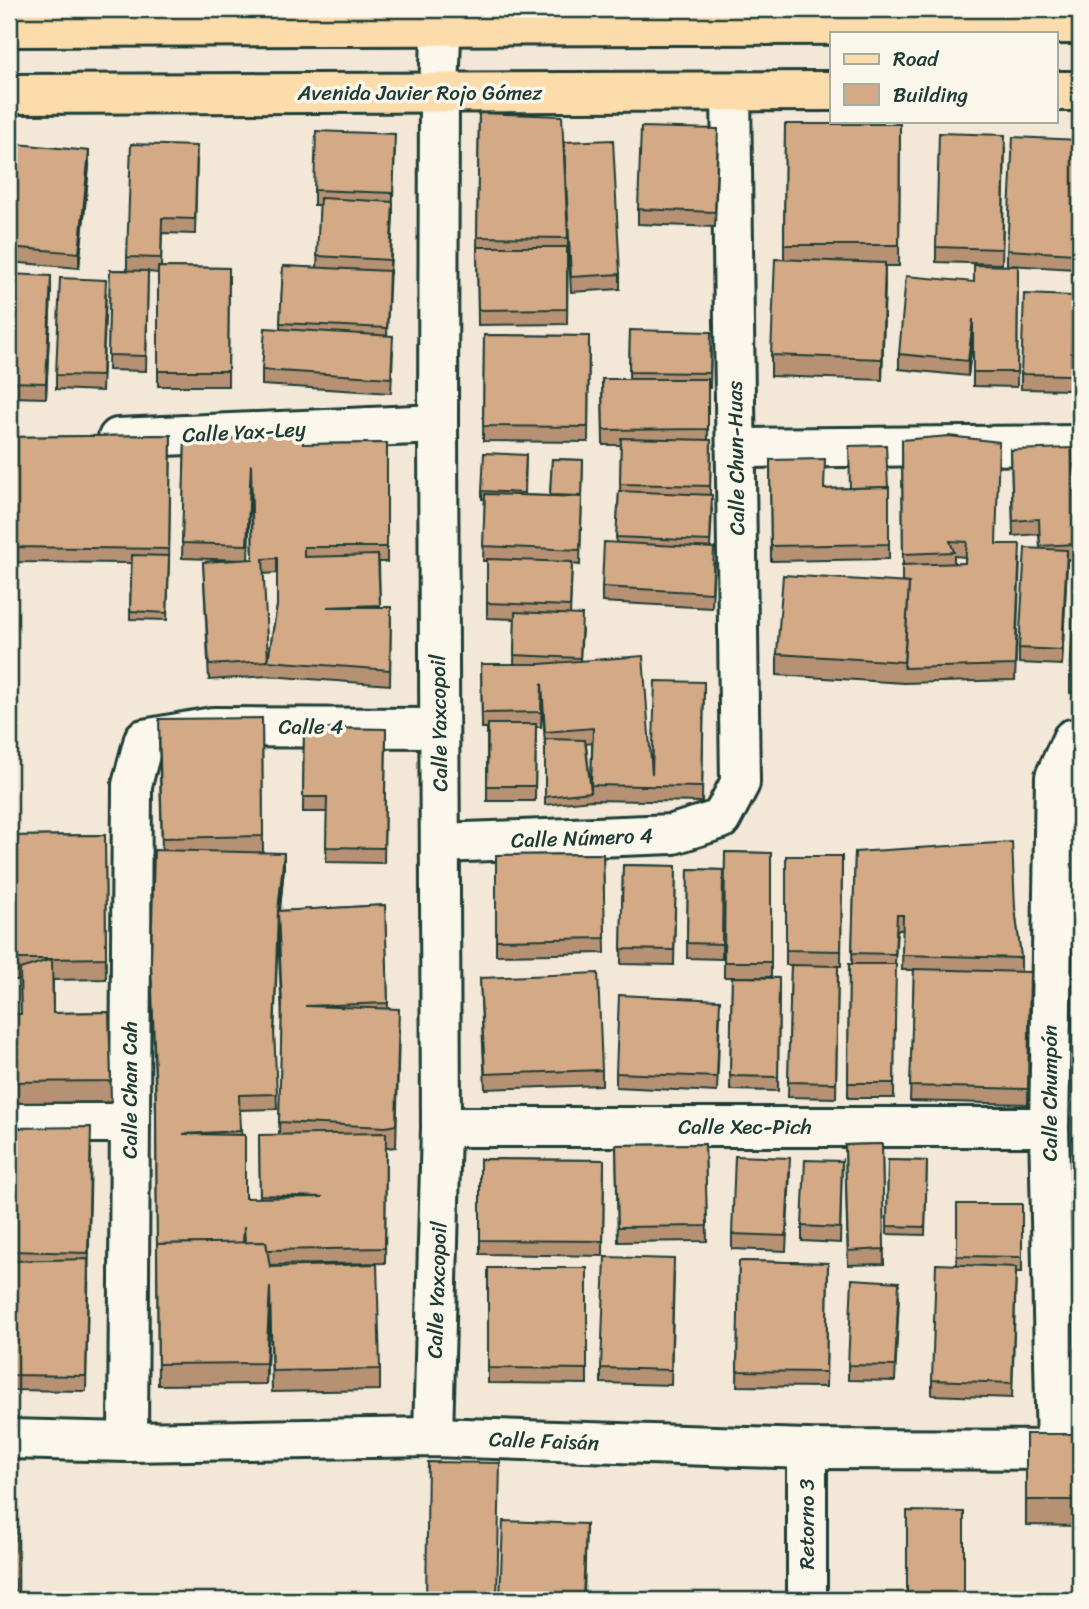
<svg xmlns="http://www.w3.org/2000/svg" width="1089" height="1609" viewBox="0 0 1089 1609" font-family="Sriracha,sans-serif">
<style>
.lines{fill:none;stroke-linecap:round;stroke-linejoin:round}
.minor-casing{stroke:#1f3d34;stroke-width:44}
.major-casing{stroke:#1f3d34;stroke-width:44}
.minor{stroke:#fbf7ec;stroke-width:38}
.major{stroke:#fddcac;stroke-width:38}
.wall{fill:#b69173;stroke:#1f3d34;stroke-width:2;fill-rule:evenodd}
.shaded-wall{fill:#94765e;stroke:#1f3d34;stroke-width:2}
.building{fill:#d4a986;stroke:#1f3d34;stroke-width:2;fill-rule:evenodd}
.labels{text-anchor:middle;stroke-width:7;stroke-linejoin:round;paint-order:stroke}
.street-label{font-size:21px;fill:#1f3d34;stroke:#fbf7ec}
</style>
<rect width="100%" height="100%" fill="#f3e7d8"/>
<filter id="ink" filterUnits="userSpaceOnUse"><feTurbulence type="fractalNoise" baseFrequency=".0143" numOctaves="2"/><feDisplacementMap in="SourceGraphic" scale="14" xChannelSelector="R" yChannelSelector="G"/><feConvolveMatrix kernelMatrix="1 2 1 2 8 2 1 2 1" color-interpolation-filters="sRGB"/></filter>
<g filter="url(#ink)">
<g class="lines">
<defs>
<g id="minor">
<polyline points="118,438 438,424"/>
<polyline points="736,448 1080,445"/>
<polyline points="440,843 673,834 721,819 740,783 731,92"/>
<polyline points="9,1123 130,1123"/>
<polyline points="441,1127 1049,1127"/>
<polyline points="433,1437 441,1127 438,424 439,93 442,9"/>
<polyline points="9,1439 128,1442 433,1437 807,1449 1080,1450"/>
<polyline points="128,1442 132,785 144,739 213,727 438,728"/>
<polyline points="1056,1451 1049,1127 1055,777 1072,739 1080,737"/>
<polyline points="807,1600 807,1449"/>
</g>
<g id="major">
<polyline points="9,27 1080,24"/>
<polyline points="1056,91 1080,91"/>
<polyline points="9,94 832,91"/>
</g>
</defs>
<use href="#minor" class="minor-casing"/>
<use href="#major" class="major-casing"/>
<use href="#minor" class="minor"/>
<use href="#major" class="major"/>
</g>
<g class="wall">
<polygon points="479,113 564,157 620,274 620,289 571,292 564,160 568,238 567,324 478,325 477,247"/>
<polygon points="785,124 900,124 899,266 885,266 882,380 771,376 771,355 784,259"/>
<polygon points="1080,140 1080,177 1075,269 1007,265 1007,250"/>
<polygon points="718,144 715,227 638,224 638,209"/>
<polygon points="395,149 387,336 393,351 391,393 262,385 262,370 280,329 283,266 317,268 320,205 314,205 314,190"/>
<polygon points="1005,150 1002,264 936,262 936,247"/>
<polygon points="197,161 195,234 162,233 161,267 229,268 228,386 158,386 158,273 148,272 146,371 108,370 110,270 127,270 127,257"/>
<polygon points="89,166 79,268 9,262 9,232"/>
<polygon points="1018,266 1017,387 973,386 973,336 968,376 899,369 899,354 974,282"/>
<polygon points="9,274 51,291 46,398 9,397"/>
<polygon points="106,295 102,391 56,389 56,375"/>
<polygon points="1072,296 1071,390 1021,389 1021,374"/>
<polygon points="630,330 711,347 710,388 708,388 708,440 711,440 710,495 712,510 710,548 714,563 712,608 602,602 602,587 616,543 619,491 620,491 621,445 603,445 602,379 629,379"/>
<polygon points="484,335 589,336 588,442 483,441"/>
<polygon points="171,435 169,564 167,620 130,619 131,563 9,562 9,437"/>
<path d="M185,438L303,444L387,443V562H379L380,607H391L390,685L268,676L209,680L203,562L242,560L182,558ZM251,479L253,559L248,560ZM277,573V606L268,661L263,574Z"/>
<path d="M902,440L996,544L1020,559L1015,680L904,683L777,675V654L902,582L903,565ZM954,556L965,557V563L954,564Z"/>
<polygon points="1011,450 1075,544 1075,559 1067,560 1062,665 1019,663 1019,648 1040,548 1039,534 1013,536"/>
<path d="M526,455L525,495L550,496L552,459L583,460L580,565L572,564L570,615L582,630L580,661L652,774L704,682L702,802L591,800L545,805V746L542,698L541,727H536L535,801H487V728H482L481,664H514L515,619L487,618V561H483L485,499H482V491ZM592,743L591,792L586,744Z"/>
<polygon points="770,460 824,489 889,487 889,559 771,561"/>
<polygon points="1080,555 1080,692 1070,693 1070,678"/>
<path d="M262,718L263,852L284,867L280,911L385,905L388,1008L399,1030L396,1147L386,1148L385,1263L269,1265L270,1267L380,1369V1390L272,1392L270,1308L266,1384L158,1385L156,1114L151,961L162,850L159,740ZM278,932L282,1019L279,1135H259L260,1198H245L240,1110L277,1109L274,1038Z"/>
<polygon points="304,728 386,729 384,863 326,862 327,812 303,812"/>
<polygon points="105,835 106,979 53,980 53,1013 109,1012 111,1102 9,1103 9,1014 21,1014 20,980 9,980 9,836"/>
<polygon points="725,852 771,853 771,977 724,977"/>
<polygon points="855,852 1015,908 1021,958 1021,972 1030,972 1028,1104 910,1101 914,970 902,970 903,930 897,930 895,964 894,1098 848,1098 849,964 852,964"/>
<polygon points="603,854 605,953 496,955 496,855"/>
<polygon points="786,856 842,856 841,966 838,966 836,1098 788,1097 791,965 786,965"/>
<polygon points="623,865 676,866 674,965 621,964"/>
<polygon points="688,869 723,870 722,959 687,958"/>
<polygon points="732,977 779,978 778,1091 730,1090"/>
<polygon points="480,978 602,1070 602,1085 485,1089"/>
<polygon points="720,1015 717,1092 616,1087 616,1073"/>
<polygon points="9,1128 91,1149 86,1391 9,1390"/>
<polygon points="705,1144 707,1241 618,1242 616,1145"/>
<polygon points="882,1144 884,1264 848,1265 845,1145"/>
<polygon points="480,1159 604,1160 603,1256 480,1254"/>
<polygon points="888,1160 927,1161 925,1235 887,1234"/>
<polygon points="842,1161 840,1243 802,1241 802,1226"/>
<polygon points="790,1173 786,1251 732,1249 732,1234"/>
<polygon points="957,1204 1022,1204 1022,1272 1016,1272 1012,1398 932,1395 932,1380 957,1265"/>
<polygon points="739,1261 828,1263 826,1387 737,1386"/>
<polygon points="488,1268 587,1268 587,1384 488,1383"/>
<polygon points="674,1274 671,1385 601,1383 601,1368"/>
<polygon points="899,1297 895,1381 848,1380 848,1365"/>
<polygon points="1026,1434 1080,1434 1080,1526 1026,1525"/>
</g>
<g class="shaded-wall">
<polygon points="89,151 89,166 79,268 79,253"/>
<polygon points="1080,162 1080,177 1075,269 1075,254"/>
<polygon points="393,202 393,217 390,275 390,260"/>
<polygon points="885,263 885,284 882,380 882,359"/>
<polygon points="51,276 51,291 46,398 46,383"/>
<polygon points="973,319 973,334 968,376 968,361"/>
<polygon points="1067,550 1067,565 1062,665 1062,650"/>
<polygon points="284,853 284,867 278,925 278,915"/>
<polygon points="270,1287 270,1308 266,1384 266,1363"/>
<polygon points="586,1524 584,1600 583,1600"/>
</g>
<g class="building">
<polygon points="479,113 562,116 568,238 477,237"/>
<polygon points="785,124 900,124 899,245 784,245"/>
<polygon points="641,127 718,129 715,212 638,209"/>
<polygon points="316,131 395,134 393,193 314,190"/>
<polygon points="939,133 1005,135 1002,249 936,247"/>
<polygon points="1013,137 1080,140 1080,162 1075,254 1007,250"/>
<polygon points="613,140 620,274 571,277 564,142"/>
<polygon points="17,144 89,151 79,253 9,247 9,232"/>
<polygon points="131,144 197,146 195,219 162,218 161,258 127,257"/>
<polygon points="320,198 393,202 390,260 317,256"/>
<polygon points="477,247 567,247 567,309 478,310"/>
<polygon points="775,259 885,263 882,359 771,355"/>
<polygon points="974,265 1018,266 1017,372 973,372 973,319 968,361 899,354 906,276 974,282"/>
<polygon points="283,266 389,271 387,328 280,323"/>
<polygon points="158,267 229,268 228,371 158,371"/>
<polygon points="110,270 148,271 146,356 108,355"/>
<polygon points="9,274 51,276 46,383 9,382"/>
<polygon points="60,278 106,280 102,376 56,375"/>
<polygon points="1024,294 1072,296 1071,375 1021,374"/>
<polygon points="265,328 393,336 391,378 262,370"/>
<polygon points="630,330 711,332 710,373 629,372"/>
<polygon points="484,335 589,336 588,427 483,426"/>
<polygon points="602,379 708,379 708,429 603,430"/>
<path d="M302,426L303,444L387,443V547H304V557L378,555L380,605L327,607H391L390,670L268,661L209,665L203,562L253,559L251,464L247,545L182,543L185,438L251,439ZM277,558V606L268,661L263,559Z"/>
<polygon points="171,435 169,549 9,547 9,437"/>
<polygon points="949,436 999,442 996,544 1020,544 1015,665 904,668 909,583 902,582 902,565 965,563 967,542 950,541 954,552 903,554 902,440"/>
<polygon points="621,438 711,440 710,486 620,484"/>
<polygon points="886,445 888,487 850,488 849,446"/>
<polygon points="1072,448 1075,544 1040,546 1039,519 1013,521 1011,450"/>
<polygon points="484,453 526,455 524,493 482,491"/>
<polygon points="552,459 583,460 582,496 550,495"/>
<polygon points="825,459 824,489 889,487 889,544 771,546 770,460"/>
<polygon points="619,491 712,495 710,541 616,537"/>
<polygon points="485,494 582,497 580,550 483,546"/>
<polygon points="604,542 714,548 712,593 602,587"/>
<polygon points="1025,548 1067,550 1062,650 1019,648"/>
<polygon points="132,555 169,556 167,613 130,611"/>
<polygon points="1076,555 1080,555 1080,677 1070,678"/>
<polygon points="487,559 572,562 570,606 487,603"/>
<polygon points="783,575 909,583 904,662 777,654"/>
<polygon points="515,612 582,615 580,658 514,655"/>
<polygon points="643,656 652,774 655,681 704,682 702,787 591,785 593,728 545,732 542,683 541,712 482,713 481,664 540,664"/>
<polygon points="262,718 263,836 162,838 159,719"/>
<polygon points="488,724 536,724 535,786 487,786"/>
<polygon points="304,728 386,729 384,848 326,847 327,797 303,797"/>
<polygon points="545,739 585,740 591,792 545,797"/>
<polygon points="105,835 106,958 52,959 53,1013 109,1012 111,1081 9,1082 9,1014 21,1014 20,969 52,959 9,959 9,836"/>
<polygon points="1012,842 1015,908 1021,958 902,955 903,915 897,915 895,954 852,953 855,852"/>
<polygon points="154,850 284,853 278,911 274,1032 277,1094 239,1095 240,1131 183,1134 245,1135 245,1198 323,1197 260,1195 259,1135 386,1133 385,1248 267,1250 266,1242 245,1243 244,1226 243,1243 157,1244 157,1250 156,1099 151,961"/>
<polygon points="725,852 771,853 771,962 724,962"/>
<polygon points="603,854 605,938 496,940 496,855"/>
<polygon points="786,856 842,856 841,951 786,950"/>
<polygon points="623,865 676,866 674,950 621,949"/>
<polygon points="688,869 723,870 722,944 687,943"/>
<polygon points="385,905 388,1003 305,1006 399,1009 396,1125 386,1127 279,1122 282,1005 278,911"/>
<polygon points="849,964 896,964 894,1083 848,1083"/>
<polygon points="791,965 838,966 836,1083 788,1082"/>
<polygon points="914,969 1030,972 1028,1089 910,1086"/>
<polygon points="598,973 602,1070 485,1074 480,978"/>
<polygon points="732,977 779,978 778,1077 730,1076"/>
<polygon points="619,995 720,1000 717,1077 616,1073"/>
<polygon points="91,1127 88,1253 9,1251 9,1128"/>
<polygon points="705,1144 707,1226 618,1227 616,1145"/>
<polygon points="882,1144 884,1249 848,1251 845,1145"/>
<polygon points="735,1156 790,1158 786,1236 732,1234"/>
<polygon points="480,1159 604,1160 603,1241 480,1240"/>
<polygon points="805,1160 842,1161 840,1228 802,1226"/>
<polygon points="888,1160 927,1161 925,1227 887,1226"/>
<polygon points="957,1204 1022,1204 1022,1257 957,1256"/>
<polygon points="266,1242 270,1267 377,1264 380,1369 272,1371 270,1287 266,1363 158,1364 157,1244"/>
<polygon points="605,1257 674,1259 671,1370 601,1368"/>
<polygon points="88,1259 86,1376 9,1375 9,1261"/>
<polygon points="739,1261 828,1263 826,1372 737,1371"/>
<polygon points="936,1264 1016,1267 1012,1383 932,1380"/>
<polygon points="488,1268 587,1268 587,1369 488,1368"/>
<polygon points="852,1279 899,1282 895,1366 848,1365"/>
<rect x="1026" y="1434" width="54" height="66"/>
<polygon points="428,1462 500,1463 497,1600 426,1600"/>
<polygon points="9,1484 17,1484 16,1600 9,1600"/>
<polygon points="907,1511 964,1512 964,1600 907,1600"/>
<polygon points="503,1521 586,1524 583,1600 500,1600"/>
</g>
</g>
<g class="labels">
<g class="street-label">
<text x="420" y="100">Avenida Javier Rojo Gómez</text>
<text transform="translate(244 432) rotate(-3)" y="7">Calle Yax-Ley</text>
<text transform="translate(736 458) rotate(-91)" y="7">Calle Chun-Huas</text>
<text transform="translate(439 723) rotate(-91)" y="7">Calle Yaxcopoil</text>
<text x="311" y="734">Calle 4</text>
<text transform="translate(582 838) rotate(-2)" y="7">Calle Número 4</text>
<text transform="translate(130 1090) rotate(-90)" y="7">Calle Chan Cah</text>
<text transform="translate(1050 1093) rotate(-90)" y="7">Calle Chumpón</text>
<text x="745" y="1134">Calle Xec-Pich</text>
<text transform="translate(437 1290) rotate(-88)" y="7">Calle Yaxcopoil</text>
<text transform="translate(544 1441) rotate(2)" y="7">Calle Faisán</text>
<text transform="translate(807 1524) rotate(-90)" y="7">Retorno 3</text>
</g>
</g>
<rect width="1089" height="1609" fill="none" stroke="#fbf7ec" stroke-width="35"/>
<rect x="18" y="18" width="1054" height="1574" fill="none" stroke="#1f3d34" stroke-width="2.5" filter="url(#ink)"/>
<rect x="830" y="32" width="228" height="91" fill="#fbf7ec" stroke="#a3ada2" stroke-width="2"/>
<rect x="844" y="54" width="35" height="10" fill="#fddcac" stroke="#a3ada2" stroke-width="2"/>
<text x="893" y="66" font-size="21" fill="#1f3d34">Road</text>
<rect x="844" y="84" width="35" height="21" fill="#d4a986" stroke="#a3ada2" stroke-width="2"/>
<text x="893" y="102" font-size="21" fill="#1f3d34">Building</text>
</svg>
